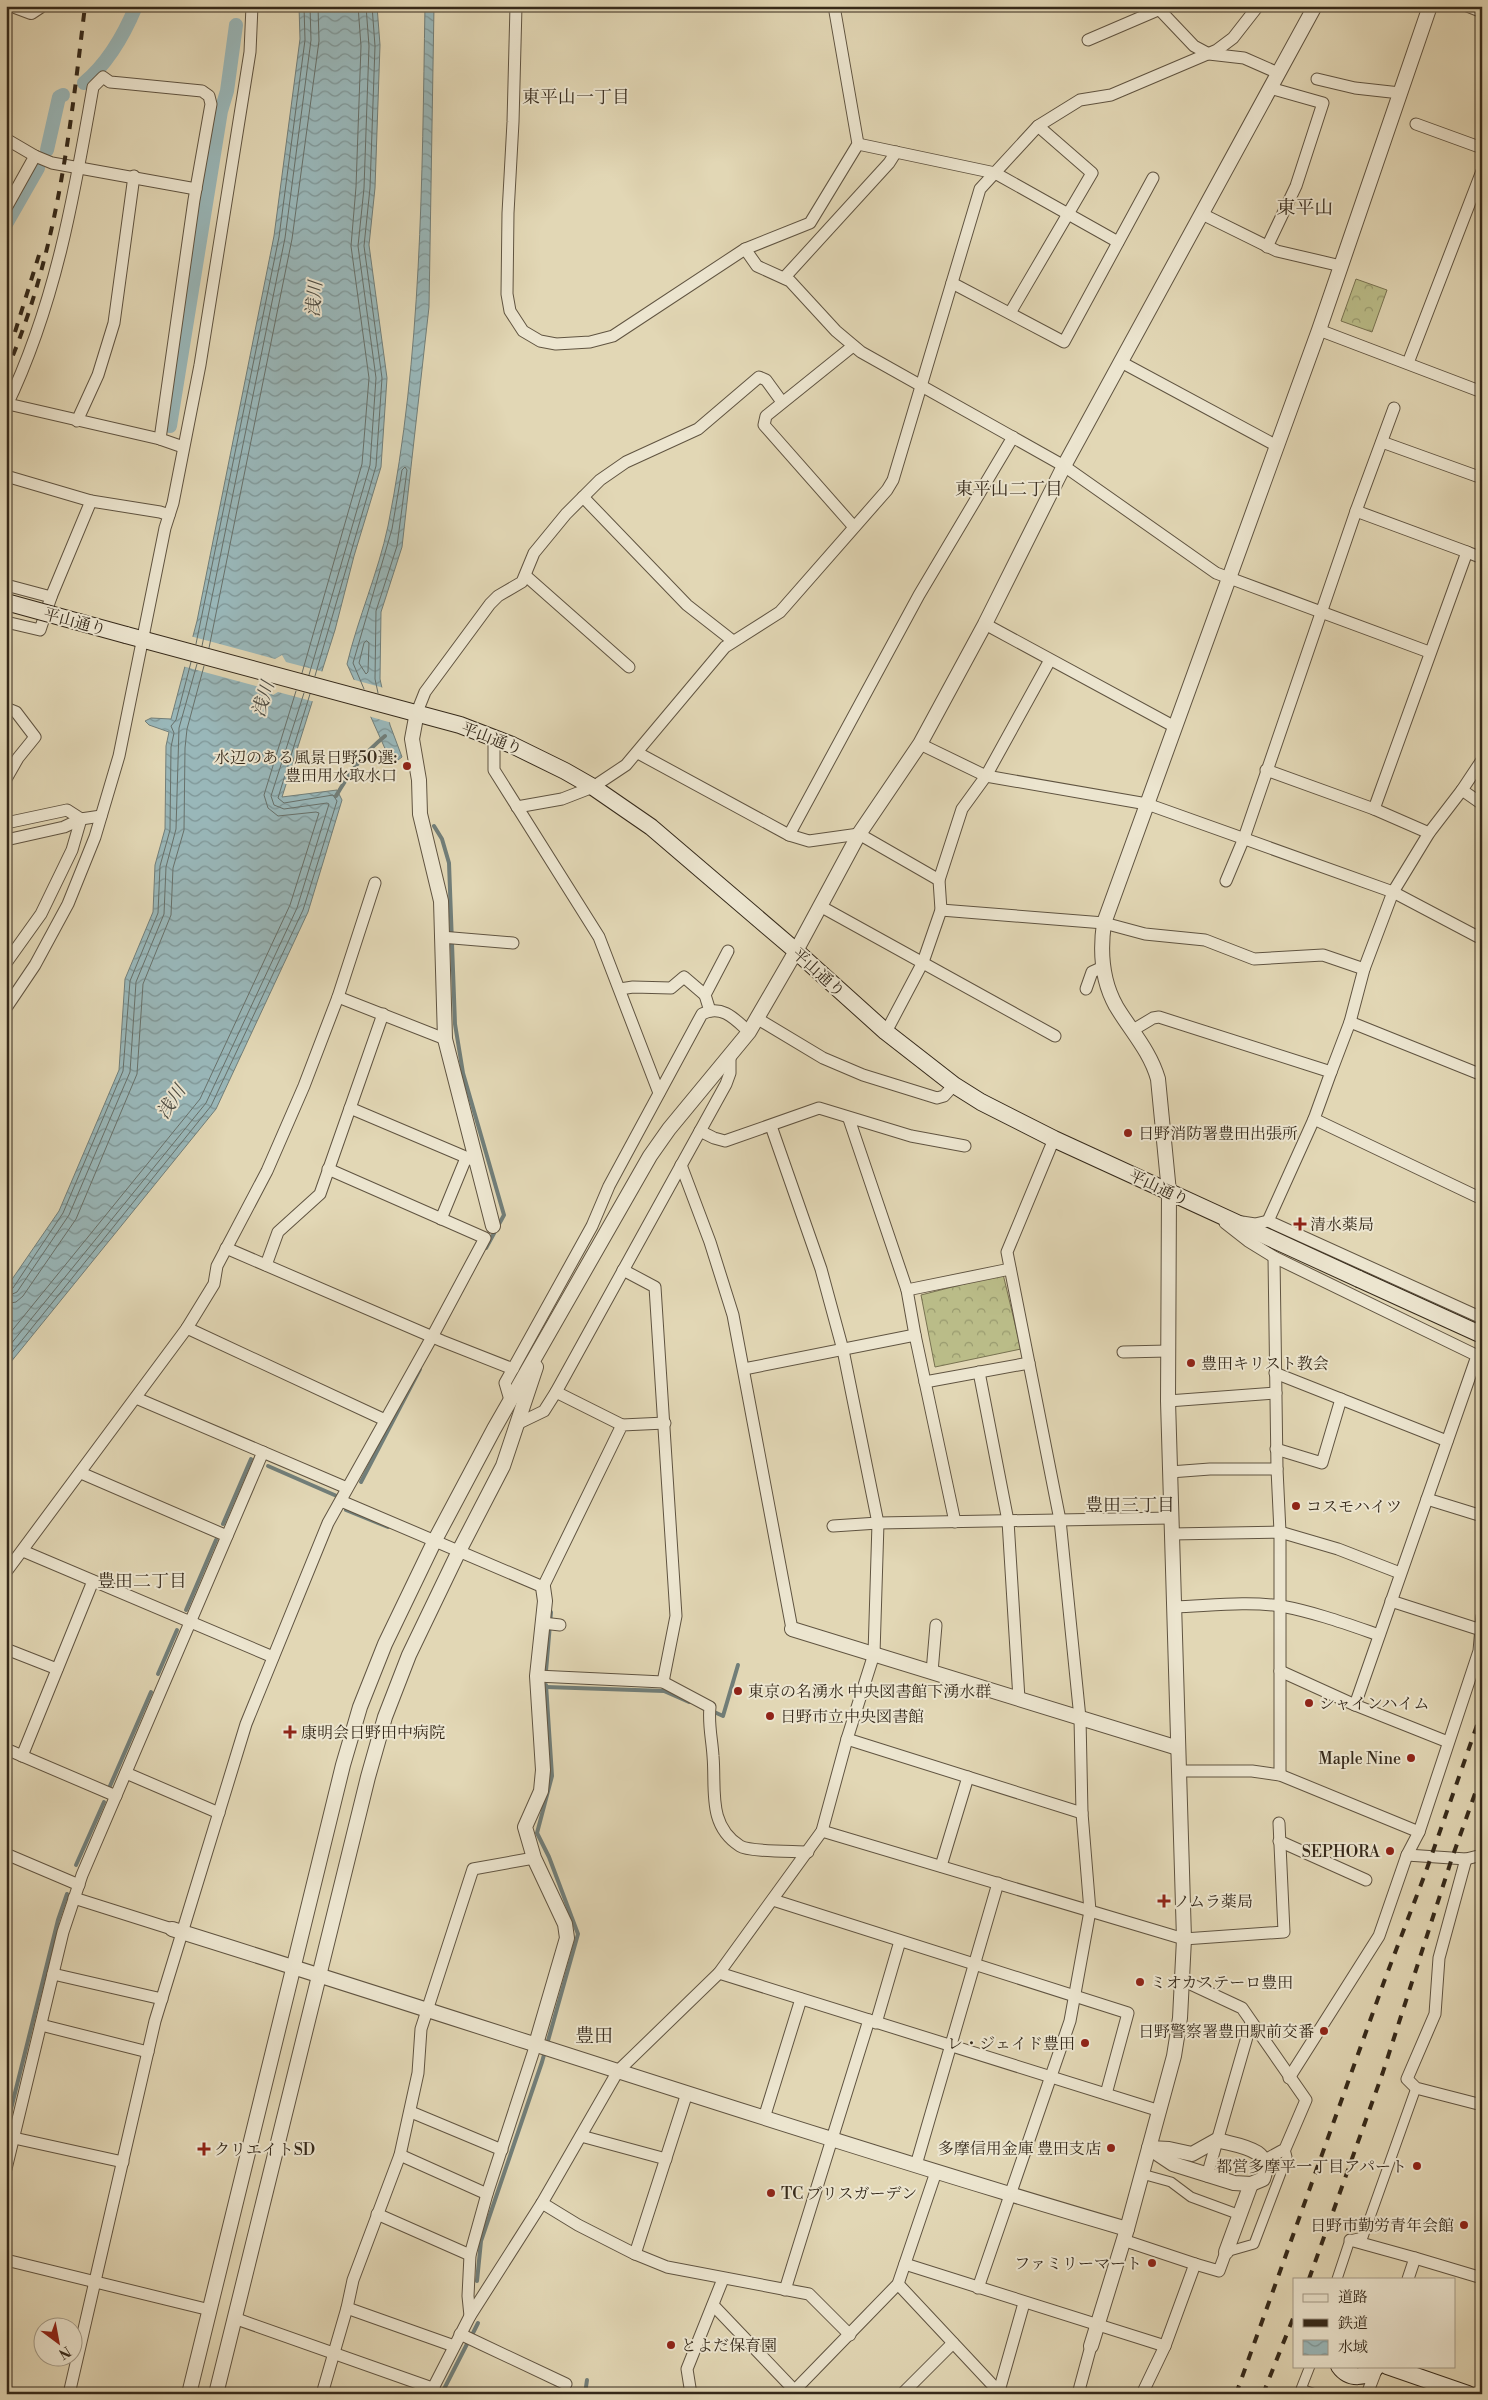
<svg xmlns="http://www.w3.org/2000/svg" width="1488" height="2400" viewBox="0 0 1488 2400" font-family="'Libre Bodoni','Noto Serif JP',serif">
<style>
.forest{fill:url(#forest-crowns);stroke:#787251}
.water{fill:url(#water-waves);stroke:#717e79}
.pier{fill:#e2d7b5}
.lines{fill:none;stroke-linecap:round;stroke-linejoin:round}
.shore{stroke:#67706a;stroke-width:1}
.stream{stroke:#717e79;stroke-width:4}
.canal{stroke:#99b7b9;stroke-width:14}
.pedestrian-casing{stroke:#605441;stroke-width:11}
.minor-casing{stroke:#605441;stroke-width:13}
.tertiary-casing{stroke:#605441;stroke-width:16}
.secondary-casing{stroke:#35291a;stroke-width:18}
.pedestrian{stroke:#ece5cf;stroke-width:9}
.minor{stroke:#ece5cf;stroke-width:11}
.tertiary{stroke:#ece5cf;stroke-width:14}
.secondary{stroke:#ece5cf;stroke-width:16}
.rail{stroke:#35291a;stroke-width:4;stroke-dasharray:9 9;stroke-linecap:butt}
.secondary-bridge-casing{stroke:#35291a;stroke-width:18;stroke-linecap:butt}
.secondary-bridge{stroke:#ece5cf;stroke-width:16}
.poi-dot{fill:#8f2418;stroke:#ece5cf;stroke-width:2}
.labels{text-anchor:middle;stroke-width:4;stroke-linejoin:round;paint-order:stroke}
.street-label{font-size:16px;fill:#35291a;stroke:#ece5cf}
.poi-label{font-size:16px;fill:#35291a;stroke:#ece5cf;text-anchor:start}
.neighbourhood-label{font-size:18px;fill:#35291a;stroke:#ece5cf}
.water-label{font-size:18px;font-style:italic;fill:#4e4c42;stroke:#ece5cf}
.quarter-label{font-size:19px;fill:#35291a;stroke:#ece5cf}
</style>
<defs>
<pattern id="forest-crowns" width="20" height="18" patternUnits="userSpaceOnUse" patternTransform="scale(1.25)"><rect width="20" height="18" fill="#babc88"/><path d="M2 6a3 3 0 1 1 6 0M12 15a3 3 0 1 1 6 0" fill="none" stroke="#98996e"/></pattern>
<pattern id="water-waves" width="16" height="10" patternUnits="userSpaceOnUse" patternTransform="scale(1.25)"><rect width="16" height="10" fill="#99b7b9"/><path d="M0 5q4-4 8 0t8 0" fill="none" stroke="#7e9596"/></pattern>
</defs>
<rect width="100%" height="100%" fill="#e2d7b5"/>
<filter id="stains"><feTurbulence type="fractalNoise" baseFrequency=".004" numOctaves="4"/><feColorMatrix values="0 0 0 0 .2 0 0 0 0 .09 0 0 0 0 .02 0 0 0 .5 -.17"/></filter>
<radialGradient id="worn" r=".72"><stop offset=".6" stop-color="#630" stop-opacity="0"/><stop offset="1" stop-color="#630" stop-opacity=".3"/></radialGradient>
<g class="forest">
<polygon points="1356,279 1387,290 1372,332 1341,321"/>
<polygon points="1003,1274 1021,1349 935,1367 921,1295"/>
</g>
<g class="water">
<polygon points="299,6 377,6 380,45 375,188 369,245 387,378 381,467 354,556 335,630 282,797 337,790 342,800 308,912 216,1109 6,1368 6,1288 59,1211 119,1070 125,979 153,912 155,865 165,829 166,746 169,732 149,725 145,721 151,718 171,719 197,621 274,236 300,39"/>
<path d="M425,6H434L429,307L402,547L381,612L380,679L390,725L402,757L394,763L387,753L347,664C358,618 378,573 388,526C422,355 422,180 425,6Z"/>
</g>
<g class="pier">
<polygon points="190,636 275,659 282,655 286,662 324,672 315,702 278,692 273,695 267,689 182,666"/>
<polygon points="351,679 384,688 392,723 368,716"/>
</g>
<g class="lines">
<g class="shore">
<polygon points="367,641 369,643 368,672 366,674 359,663 364,643"/>
<polyline points="196,644 279,237 305,40 304,6"/>
<polyline points="202,646 285,238 311,40 310,6"/>
<polyline points="209,648 292,239 319,41 318,6"/>
<polyline points="302,673 362,464 369,378 351,246 356,187 361,46 358,6"/>
<polyline points="309,675 370,465 376,378 358,246 364,188 369,46 366,6"/>
<polyline points="315,676 376,466 382,378 364,246 370,188 375,46 372,6"/>
<polyline points="364,689 353,663 392,529 402,470 405,467 407,470 397,546 376,611 375,679 378,693"/>
<polyline points="6,1290 13,1288 63,1213 123,1071 130,981 158,913 160,866 170,830 171,747 174,733 171,726 176,720 191,662"/>
<polyline points="6,1297 17,1292 69,1215 130,1072 136,982 164,914 166,867 176,829 179,728 197,664"/>
<polyline points="6,1304 16,1302 23,1296 76,1219 137,1074 143,984 171,915 173,868 184,830 185,748 187,729 204,666"/>
<polyline points="6,1338 200,1099 290,905 319,813 316,812 278,816 268,808 264,795 296,691"/>
<polyline points="6,1350 206,1103 297,908 329,804 327,803 284,809 274,805 271,796 304,693"/>
<polyline points="6,1360 211,1106 303,910 337,801 333,795 284,803 278,798 310,694"/>
</g>
<g class="stream">
<path d="M336,796C350,772 363,754 385,736"/>
<polyline points="434,826 442,839 449,863 455,1024 463,1073 504,1215 486,1248"/>
<polyline points="268,1466 339,1497"/>
<polyline points="361,1482 420,1369"/>
<polyline points="346,1510 388,1527"/>
<polyline points="223,1524 251,1459"/>
<polyline points="186,1610 216,1540"/>
<polyline points="546,1671 551,1612"/>
<polyline points="158,1674 177,1630"/>
<polyline points="546,1687 664,1691 689,1702"/>
<polyline points="712,1711 723,1716 738,1665"/>
<polyline points="110,1786 151,1692"/>
<polyline points="76,1865 104,1802"/>
<polyline points="6,2129 58,1920 67,1894"/>
<polyline points="477,2281 481,2241 542,2062 578,1934 549,1857 537,1833 552,1776 546,1685"/>
<polyline points="473,2333 478,2323"/>
<polyline points="443,2391 467,2344"/>
<polyline points="585,2394 587,2380"/>
</g>
<g class="canal">
<path d="M84,83C108,63 124,35 136,6"/>
<polyline points="47,150 59,97 63,95"/>
<polyline points="6,224 38,168"/>
<polyline points="170,426 221,111 227,91 236,25"/>
</g>
<defs>
<g id="pedestrian">
<polyline points="1142,2174 1171,2182 1191,2197 1240,2215"/>
<polyline points="1226,2252 1254,2244 1287,2157 1285,2149"/>
<polyline points="1337,2279 1350,2240 1363,2237 1416,2088"/>
<polyline points="1310,2366 1301,2389 1315,2394"/>
</g>
<g id="minor">
<polyline points="516,6 513,122 508,213 507,294 510,311 523,331 540,341 556,344 590,342 613,336 745,249 810,223 858,144 834,6"/>
<polyline points="1156,6 1194,46 1209,54 1244,58 1278,73"/>
<polyline points="1467,6 1482,12"/>
<polyline points="1088,40 1158,10"/>
<polyline points="1317,79 1355,88 1400,93"/>
<polyline points="1416,124 1482,148"/>
<polyline points="6,139 35,156 52,163 196,189"/>
<polyline points="858,144 995,173 1118,242"/>
<polyline points="6,208 35,156"/>
<polyline points="1202,214 1277,251 1341,266"/>
<polyline points="1267,247 1296,186 1323,103 1270,88"/>
<polyline points="745,249 757,266 790,281 836,331 861,352 1064,466 1216,573 1429,652"/>
<polyline points="784,278 889,163 896,152"/>
<polyline points="952,283 1064,342 1153,178"/>
<polyline points="1010,313 1092,173 1038,126"/>
<polyline points="1319,330 1482,392"/>
<polyline points="853,346 766,416 764,425 854,527"/>
<polyline points="1121,362 1277,446"/>
<polyline points="1408,363 1482,171"/>
<polyline points="8,404 160,439 183,447"/>
<path d="M6,407C55,306 74,197 93,87L103,77L110,82L121,83L202,91L209,96L211,104L194,200L160,439"/>
<polyline points="77,421 98,375 114,323 134,176"/>
<polyline points="1382,442 1482,478"/>
<polyline points="6,476 91,501 160,512 169,515"/>
<polyline points="583,497 687,605 733,641"/>
<polyline points="1467,552 1482,558"/>
<polyline points="526,576 629,667"/>
<polyline points="6,585 51,597"/>
<polyline points="6,622 40,630 51,597 91,501"/>
<polyline points="985,624 1175,727"/>
<polyline points="6,708 16,712 35,737 18,758 6,779"/>
<polyline points="417,712 425,692 490,604 498,596 522,582 534,553 566,514 600,480 626,462 698,429 759,377 766,380 782,402"/>
<polyline points="494,738 494,770 599,937 659,1093"/>
<polyline points="920,744 986,776 1147,804 1393,892 1482,939"/>
<polyline points="638,753 789,835 809,841 859,834 939,880"/>
<polyline points="1266,770 1374,809 1429,833"/>
<polyline points="1462,790 1482,760"/>
<polyline points="517,807 562,799 593,787 626,765 725,647 780,612 887,490 893,480 980,189 1038,126 1080,100 1111,95 1217,50 1233,38 1258,6"/>
<polyline points="1374,809 1467,552 1356,511 1394,408"/>
<polyline points="6,823 67,810 81,819"/>
<polyline points="789,835 919,595 1013,437"/>
<polyline points="6,840 64,827 81,819 101,816"/>
<polyline points="1226,881 1244,838 1356,511"/>
<polyline points="820,906 1055,1036"/>
<polyline points="941,910 1104,923 1145,934 1205,940 1254,959 1323,955 1364,969"/>
<polyline points="441,937 513,943"/>
<polyline points="6,963 41,914 72,850 81,819"/>
<polyline points="620,989 633,987 671,988 684,977 705,995 710,1011"/>
<polyline points="1086,989 1092,972 1103,967"/>
<polyline points="705,995 728,951"/>
<polyline points="338,997 445,1039"/>
<polyline points="6,1008 35,965 68,904 95,837 119,756 165,528 173,503 200,365 250,52 252,6"/>
<polyline points="758,1019 823,1058 863,1075 937,1098 944,1096 954,1085"/>
<polyline points="1350,1022 1482,1075"/>
<polyline points="1133,1030 1153,1018 1159,1017 1331,1072 1314,1119 1482,1199"/>
<polyline points="886,1032 923,962 941,910 939,880 962,809 986,776 1050,660"/>
<polyline points="1331,1072 1350,1022 1364,969 1393,892 1429,833 1462,790 1482,804"/>
<polyline points="350,1108 475,1161"/>
<polyline points="849,1119 907,1290 915,1335 955,1522"/>
<polyline points="700,1131 714,1138 725,1141 819,1108 911,1136 965,1146"/>
<polyline points="681,1165 710,1242 733,1315 792,1629"/>
<polyline points="441,1219 466,1158"/>
<polyline points="1268,1221 1314,1119"/>
<polyline points="1242,1222 1255,1224 1268,1221 1482,1318"/>
<polyline points="1225,1223 1248,1241 1274,1257 1482,1358"/>
<polyline points="226,1248 442,1341 513,1369"/>
<polyline points="1274,1257 1277,1469 1280,1532 1280,1775"/>
<polyline points="266,1265 278,1232 320,1194 383,1014"/>
<polyline points="623,1270 655,1287 676,1616 663,1682"/>
<polyline points="907,1290 1010,1269"/>
<polyline points="187,1328 214,1284 217,1266 267,1171 304,1086 338,997 375,883"/>
<polyline points="1123,1352 1168,1351"/>
<polyline points="744,1369 915,1335"/>
<polyline points="979,1372 1008,1521 1019,1699"/>
<polyline points="1275,1373 1447,1441"/>
<polyline points="925,1382 1029,1363"/>
<polyline points="556,1392 622,1425"/>
<polyline points="136,1398 347,1488"/>
<path d="M510,1400L505,1383L592,1226L609,1186L702,1014C722,1004 735,1019 749,1032"/>
<polyline points="1168,1401 1276,1393"/>
<polyline points="517,1424 544,1411 556,1392 726,1084 730,1073 730,1057"/>
<polyline points="1276,1449 1322,1463 1341,1399"/>
<polyline points="1170,1472 1210,1469 1277,1469"/>
<polyline points="81,1473 227,1536"/>
<polyline points="1427,1499 1482,1516"/>
<polyline points="341,1501 543,1587 622,1425 665,1423"/>
<polyline points="833,1526 878,1523 1171,1518"/>
<polyline points="1171,1534 1280,1532 1338,1549 1400,1573"/>
<polyline points="23,1551 273,1657"/>
<polyline points="6,1572 187,1328 385,1420"/>
<polyline points="1391,1601 1481,1630"/>
<path d="M1174,1607C1208,1606 1246,1601 1281,1606C1314,1612 1347,1624 1379,1635"/>
<polyline points="543,1623 560,1625"/>
<polyline points="6,1649 57,1669"/>
<polyline points="1280,1671 1355,1705 1448,1742"/>
<polyline points="932,1672 936,1625"/>
<path d="M537,1676L663,1682L710,1707C708,1724 712,1739 713,1756C716,1789 707,1825 740,1846C749,1852 795,1851 808,1852"/>
<polyline points="1355,1705 1477,1356"/>
<polyline points="847,1739 1082,1813"/>
<polyline points="6,1749 116,1796"/>
<polyline points="22,1756 93,1581"/>
<polyline points="1178,1771 1252,1771 1280,1775 1419,1832"/>
<polyline points="126,1773 219,1813"/>
<polyline points="822,1831 1184,1939 1284,1932 1279,1823"/>
<polyline points="1279,1841 1366,1880"/>
<polyline points="6,1854 79,1885"/>
<polyline points="1407,1855 1466,1859 1482,1855"/>
<polyline points="1466,1859 1439,1958 1435,2014 1407,2079 1416,2088 1482,2105"/>
<polyline points="941,1866 968,1777"/>
<polyline points="74,1898 172,1929"/>
<polyline points="773,1900 1128,2013 1106,2094"/>
<polyline points="719,1973 1160,2111"/>
<polyline points="53,1974 162,1999"/>
<polyline points="1182,1980 1242,2008 1306,2100 1285,2149 1265,2160"/>
<polyline points="876,2023 900,1941"/>
<polyline points="41,2025 148,2052"/>
<polyline points="1289,2078 1379,1936 1407,1855 1419,1832 1479,1651 1482,1616"/>
<polyline points="411,2112 502,2150"/>
<polyline points="764,2118 801,1999"/>
<polyline points="581,2136 666,2159"/>
<polyline points="14,2138 123,2162"/>
<polyline points="400,2155 487,2194"/>
<polyline points="916,2165 998,1883"/>
<polyline points="6,2169 63,1932 82,1875 263,1452"/>
<polyline points="1207,2176 1251,2023"/>
<polyline points="542,2203 578,2225 635,2254 667,2267 809,2294 850,2335"/>
<polyline points="377,2214 470,2255"/>
<polyline points="1123,2240 1195,2264"/>
<polyline points="1350,2240 1415,2258 1408,2279"/>
<polyline points="635,2254 687,2093"/>
<polyline points="1415,2258 1482,2278"/>
<polyline points="6,2260 210,2310"/>
<polyline points="905,2264 1165,2346"/>
<polyline points="898,2284 1001,2394"/>
<polyline points="978,2288 1070,2021 1090,1911 1082,1813 1080,1718 1060,1520 1007,1252 1054,1139"/>
<polyline points="785,2290 869,2020"/>
<polyline points="713,2305 798,2394"/>
<polyline points="347,2308 454,2346"/>
<polyline points="470,2316 468,2296 470,2255 487,2194 536,2044"/>
<polyline points="234,2318 432,2388 436,2392"/>
<polyline points="460,2334 566,2384"/>
<polyline points="999,2391 1024,2303"/>
<polyline points="69,2394 155,2021 246,1724 328,1523 432,1337 485,1238 328,1169"/>
<polyline points="322,2394 347,2308 353,2280 400,2155 418,2073 421,2029 473,1869 534,1858"/>
<polyline points="430,2394 470,2316 542,2203 618,2071 719,1973 822,1831 847,1739 874,1654 878,1523 843,1350 821,1269 771,1126"/>
<polyline points="691,2394 687,2369 723,2279"/>
<polyline points="791,2394 898,2284 936,2172"/>
<polyline points="902,2394 953,2343"/>
<polyline points="1078,2394 1091,2346"/>
<polyline points="1142,2394 1165,2346 1195,2264 1219,2271 1226,2252"/>
<polyline points="1367,2394 1377,2368"/>
</g>
<g id="tertiary">
<polyline points="15,6 31,12 40,6"/>
<polyline points="417,712 412,739 419,780 420,814 441,901 445,1039 493,1226"/>
<polyline points="792,1629 1178,1748"/>
<path d="M172,1929C490,2028 806,2135 1127,2229"/>
<polyline points="536,2044 567,1938 565,1924 534,1858 525,1827 541,1791 543,1770 537,1676 545,1601 543,1587"/>
<path d="M1217,2140C1238,2146 1275,2148 1263,2179L1251,2184L1234,2183L1173,2164L1149,2148L1169,2149L1192,2154Z"/>
<polyline points="1226,2252 1251,2184"/>
<path d="M1091,2346L1127,2229L1174,2056L1180,2018L1184,1939L1168,1401L1169,1192L1158,1079C1150,1051 1131,1031 1116,1006C1102,981 1100,951 1104,923L1319,330L1430,6"/>
<polyline points="189,2394 343,1765 360,1707 385,1644 435,1540 494,1429 650,1156 669,1129 749,1032 796,951 859,834 920,744 985,624 1064,466 1315,6"/>
<polyline points="216,2394 368,1777 385,1717 409,1655 459,1551 503,1466 536,1367"/>
</g>
<g id="secondary">
<polyline points="126,635 460,725 512,745 565,771 593,787 651,827 796,951 886,1032 954,1085 981,1102 1054,1139 1359,1279"/>
<path d="M1339,2366C1349,2380 1367,2379 1377,2366"/>
<polyline points="1387,2366 1468,2394"/>
</g>
</defs>
<use href="#pedestrian" class="pedestrian-casing"/>
<use href="#minor" class="minor-casing"/>
<use href="#tertiary" class="tertiary-casing"/>
<use href="#secondary" class="secondary-casing"/>
<use href="#pedestrian" class="pedestrian"/>
<use href="#minor" class="minor"/>
<use href="#tertiary" class="tertiary"/>
<use href="#secondary" class="secondary"/>
<g class="rail">
<polyline points="15,332 39,255"/>
<path d="M6,372C57,255 70,132 85,6"/>
<polyline points="1309,2279 1383,2072 1452,1858 1482,1774"/>
<polyline points="1236,2394 1385,1979 1425,1874 1482,1711"/>
<polyline points="1263,2394 1294,2316"/>
</g>
<defs>
<g id="secondary-bridge">
<polyline points="6,602 126,635"/>
<polyline points="1359,1279 1482,1335"/>
</g>
</defs>
<use href="#secondary-bridge" class="secondary-bridge-casing"/>
<use href="#secondary-bridge" class="secondary-bridge"/>
</g>
<g class="poi-dot">
<circle cx="407" cy="766" r="5"/>
<circle cx="1128" cy="1133" r="5"/>
<path d="M1297.5 1216.5h5v5h5v5h-5v5h-5v-5h-5v-5h5z"/>
<circle cx="1191" cy="1363" r="5"/>
<circle cx="1296" cy="1506" r="5"/>
<circle cx="738" cy="1691" r="5"/>
<circle cx="1309" cy="1703" r="5"/>
<circle cx="770" cy="1716" r="5"/>
<path d="M287.5 1724.5h5v5h5v5h-5v5h-5v-5h-5v-5h5z"/>
<circle cx="1411" cy="1758" r="5"/>
<circle cx="1390" cy="1851" r="5"/>
<path d="M1161.5 1893.5h5v5h5v5h-5v5h-5v-5h-5v-5h5z"/>
<circle cx="1140" cy="1982" r="5"/>
<circle cx="1324" cy="2031" r="5"/>
<circle cx="1085" cy="2043" r="5"/>
<circle cx="1111" cy="2148" r="5"/>
<path d="M201.5 2141.5h5v5h5v5h-5v5h-5v-5h-5v-5h5z"/>
<circle cx="1417" cy="2166" r="5"/>
<circle cx="771" cy="2193" r="5"/>
<circle cx="1464" cy="2225" r="5"/>
<circle cx="1152" cy="2263" r="5"/>
<circle cx="671" cy="2345" r="5"/>
</g>
<g class="labels">
<g class="street-label">
<text transform="translate(75 621) rotate(15)" y="6">平山通り</text>
<text transform="translate(492 738) rotate(21)" y="6">平山通り</text>
<text transform="translate(819 972) rotate(42)" y="6">平山通り</text>
<text transform="translate(1159 1187) rotate(25)" y="6">平山通り</text>
</g>
<g class="poi-label">
<text x="397" y="763" text-anchor="end">水辺のある風景日野50選:<tspan x="397" dy="18">豊田用水取水口</tspan></text>
<text x="1138" y="1139">日野消防署豊田出張所</text>
<text x="1310" y="1230">清水薬局</text>
<text x="1201" y="1369">豊田キリスト教会</text>
<text x="1306" y="1512">コスモハイツ</text>
<text x="748" y="1697">東京の名湧水 中央図書館下湧水群</text>
<text x="1319" y="1709">シャインハイム</text>
<text x="780" y="1722">日野市立中央図書館</text>
<text x="301" y="1738">康明会日野田中病院</text>
<text x="1401" y="1764" text-anchor="end">Maple Nine</text>
<text x="1380" y="1857" text-anchor="end">SEPHORA</text>
<text x="1174" y="1907">ノムラ薬局</text>
<text x="1150" y="1988">ミオカステーロ豊田</text>
<text x="1314" y="2037" text-anchor="end">日野警察署豊田駅前交番</text>
<text x="1075" y="2049" text-anchor="end">レ・ジェイド豊田</text>
<text x="1101" y="2154" text-anchor="end">多摩信用金庫 豊田支店</text>
<text x="214" y="2155">クリエイトSD</text>
<text x="1407" y="2172" text-anchor="end">都営多摩平一丁目アパート</text>
<text x="781" y="2199">TC ブリスガーデン</text>
<text x="1454" y="2231" text-anchor="end">日野市勤労青年会館</text>
<text x="1142" y="2269" text-anchor="end">ファミリーマート</text>
<text x="681" y="2351">とよだ保育園</text>
</g>
<g class="neighbourhood-label">
<text x="576" y="103">東平山一丁目</text>
<text x="1009" y="495">東平山二丁目</text>
<text x="1130" y="1511">豊田三丁目</text>
<text x="142" y="1587">豊田二丁目</text>
</g>
<g class="water-label">
<text transform="translate(314 299) rotate(-85)" y="6">浅川</text>
<text transform="translate(263 699) rotate(-73)" y="6">浅川</text>
<text transform="translate(171 1102) rotate(-56)" y="6">浅川</text>
</g>
<g class="quarter-label">
<text x="1305" y="214">東平山</text>
<text x="594" y="2042">豊田</text>
</g>
</g>
<rect width="1488" height="2400" fill="none" stroke="#e2d7b5" stroke-width="25"/>
<rect x="8" y="8" width="1473" height="2385" fill="none" stroke="#35291a" stroke-width="2.5"/>
<rect x="12" y="12" width="1463" height="2375" fill="none" stroke="#35291a"/>
<rect x="1293" y="2278" width="162" height="90" fill="#ece5cf" stroke="#a39a87"/>
<rect x="1303" y="2294" width="25" height="8" fill="#ece5cf" stroke="#a39a87"/>
<text x="1338" y="2302" font-size="15" fill="#35291a">道路</text>
<rect x="1303" y="2319" width="25" height="8" fill="#35291a" stroke="#a39a87"/>
<text x="1338" y="2328" font-size="15" fill="#35291a">鉄道</text>
<rect x="1303" y="2340" width="25" height="15" fill="url(#water-waves)" stroke="#a39a87"/>
<text x="1338" y="2352" font-size="15" fill="#35291a">水域</text>
<g transform="translate(58 2342) rotate(148)"><circle r="24" fill="#ece5cf" stroke="#a39a87"/>
<path d="M0-4L9 19L0 12L-9 19Z" fill="#8f2418"/>
<text y="-8" font-size="14" font-weight="bold" text-anchor="middle" fill="#35291a">N</text>
</g>
<rect width="100%" height="100%" filter="url(#stains)"/>
<rect width="100%" height="100%" fill="url(#worn)"/>
</svg>
